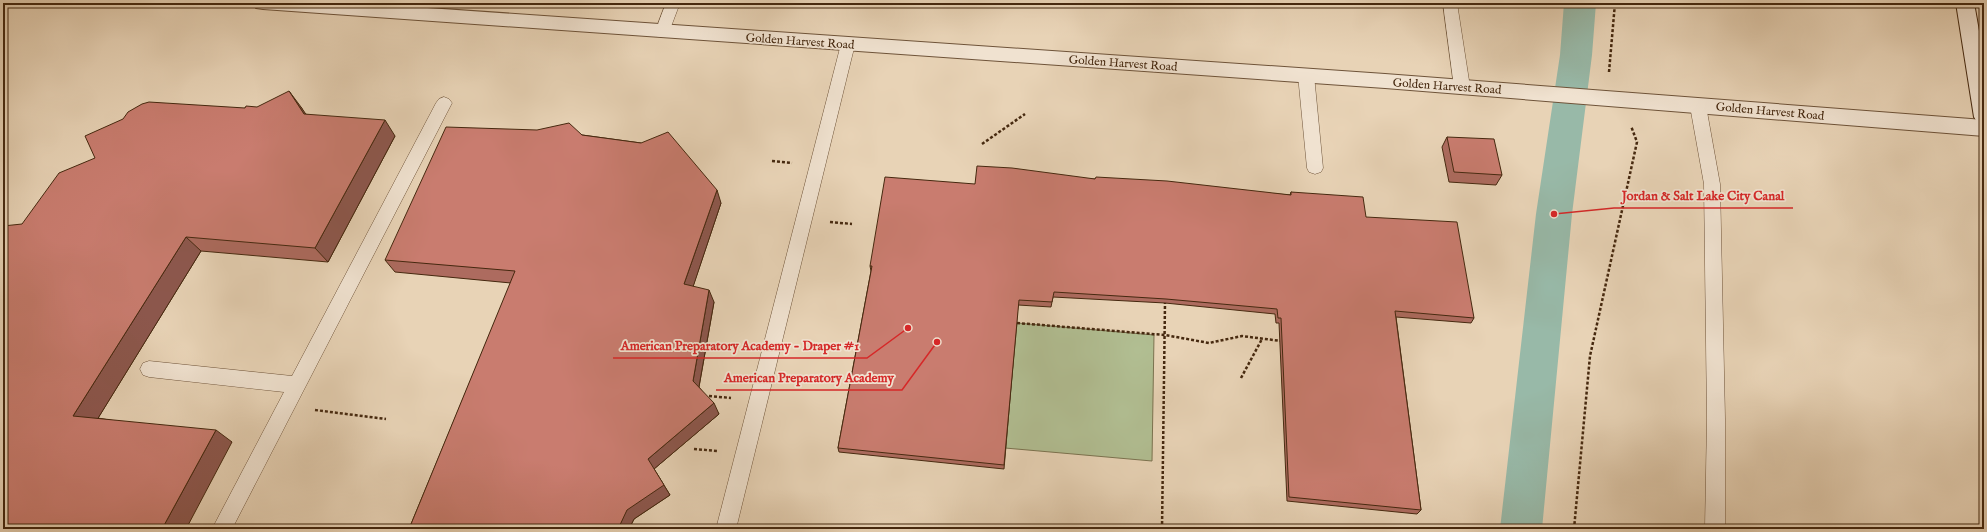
<svg xmlns="http://www.w3.org/2000/svg" width="1987" height="532" viewBox="0 0 1987 532" font-family="'IM FELL English',serif">
<style>
.green{fill:#b1be92;stroke:#7b7350}
.lines{fill:none;stroke-linecap:round;stroke-linejoin:round}
.canal{fill:#98b9a8;fill-rule:evenodd}
.lane-casing{stroke:#6e5339;stroke-width:1}
.street-casing{stroke:#6e5339;stroke-width:2}
.secondary-casing{stroke:#45280f;stroke-width:2}
.path{stroke:#45280f;stroke-width:2.5;stroke-dasharray:3 2;stroke-linecap:butt}
.lane{fill:#f0e2d0;fill-rule:evenodd}
.street{fill:#f0e2d0;fill-rule:evenodd}
.secondary{fill:#f0e2d0;fill-rule:evenodd}
.wall{fill:#ad6b5f;stroke:#45280f}
.shaded-wall{fill:#8d574e;stroke:#45280f}
.building{fill:#c97c6f;stroke:#45280f}
.labels{text-anchor:middle;stroke-width:3.5;stroke-linejoin:round;paint-order:stroke}
.street-label{font-size:12px;fill:#45280f;stroke:#f0e2d0}
.leader{fill:none;stroke:#d62828;stroke-width:1.5}
.callout-dot{fill:#d62828;stroke:#f0e2d0;stroke-width:1.5}
.callout-label{font-size:13px;text-anchor:middle;font-weight:bold;fill:#d62828;stroke:#f0e2d0;stroke-width:3.5;stroke-linejoin:round;paint-order:stroke}
</style>
<rect width="100%" height="100%" fill="#e8d3b6"/>
<filter id="stains"><feTurbulence type="fractalNoise" baseFrequency=".005" numOctaves="4"/><feColorMatrix values="0 0 0 0 .2 0 0 0 0 .09 0 0 0 0 .02 0 0 0 .5 -.17"/></filter>
<radialGradient id="worn" r=".72"><stop offset=".6" stop-color="#630" stop-opacity="0"/><stop offset="1" stop-color="#630" stop-opacity=".3"/></radialGradient>
<polygon class="green" points="1017,323 1154,335 1152,461 1005,448"/>
<g class="lines">
<polygon class="canal" points="1564,3 1596,3 1592,55 1572,214 1542,529 1500,529 1536,214 1560,55"/>
<defs>
<g id="lane">
<polygon points="666,3 680,3 669,32 667,36 662,37 657,36 655,32"/>
<polygon points="1443,3 1457,3 1470,87 1467,91 1462,93 1457,91 1454,87"/>
<polygon points="848,39 853,40 855,44 736,529 716,529 841,44 843,40"/>
<polygon points="1306,70 1311,71 1314,75 1323,168 1321,172 1315,174 1309,172 1307,168 1298,75 1301,71"/>
<polygon points="444,97 449,99 452,103 232,529 212,529 284,392 149,377 143,375 140,369 143,363 149,361 292,376 436,103 439,99"/>
<polygon points="1698,100 1703,102 1706,106 1720,184 1725,419 1725,529 1705,529 1707,419 1704,184 1690,106 1693,102"/>
</g>
<polygon id="street" points="254,3 356,3 1385,74 1984,120 1984,136 1385,88 263,9 256,8"/>
<polygon id="secondary" points="1956,3 1974,3 1984,59 1984,125 1977,122 1974,117"/>
</defs>
<use href="#lane" class="lane-casing"/>
<use href="#street" class="street-casing"/>
<use href="#secondary" class="secondary-casing"/>
<g class="path">
<polyline points="1609,72 1615,3"/>
<polyline points="982,144 1025,114"/>
<polyline points="772,161 792,163"/>
<polyline points="830,222 852,224"/>
<polyline points="1017,323 1165,335 1209,343 1242,336 1281,341"/>
<polyline points="1241,378 1262,339"/>
<polyline points="709,396 731,398"/>
<polyline points="315,410 386,419"/>
<polyline points="694,449 717,451"/>
<polyline points="1162,529 1165,303"/>
<polyline points="1574,529 1590,356 1637,142 1631,126"/>
</g>
<use href="#lane" class="lane"/>
<use href="#street" class="street"/>
<use href="#secondary" class="secondary"/>
</g>
<g class="wall">
<polygon points="301,107 305,114 395,136 328,262 201,251 98,418 232,442 3,529 22,224 245,108"/>
<polygon points="582,135 641,143 721,203 693,286 714,302 699,387 719,414 654,469 670,495 634,519 629,529 409,529 511,283 395,272 385,260"/>
<polygon points="1447,137 1502,175 1496,185 1449,182 1442,147"/>
<polygon points="1095,179 1290,195 1291,192 1366,217 1474,318 1471,323 1396,317 1421,510 1417,514 1287,501 1279,323 1276,323 1275,314 1165,303 1053,297 1051,307 1018,305 1004,469 839,452 838,448 871,271 870,266 975,184"/>
</g>
<g class="shaded-wall">
<polygon points="289,91 301,107 316,129 304,114"/>
<polygon points="385,120 395,136 328,262 315,248"/>
<polygon points="717,190 721,203 690,296 684,284"/>
<polygon points="186,237 201,251 92,428 73,416"/>
<polygon points="709,290 714,302 698,392 693,381"/>
<polygon points="714,403 719,414 654,469 670,495 634,519 629,529 620,529 619,527 648,459"/>
<polygon points="216,430 232,442 186,529 162,529"/>
</g>
<g class="building">
<polygon points="289,91 304,114 385,120 315,248 186,237 73,416 216,430 162,529 3,529 3,226 22,224 59,173 95,158 85,136 123,119 128,112 142,104 149,102 245,108 246,106 257,107"/>
<polygon points="569,123 582,135 641,143 668,132 717,190 684,284 709,290 693,381 714,403 648,459 664,485 627,510 619,527 611,527 610,529 409,529 515,271 385,260 446,127 537,130"/>
<polygon points="1447,137 1494,139 1502,175 1454,172"/>
<polygon points="977,166 1012,168 1095,179 1096,177 1167,181 1291,195 1291,192 1363,197 1366,217 1457,222 1474,318 1395,311 1421,510 1289,497 1281,318 1278,318 1277,309 1166,299 1054,292 1052,302 1019,300 1004,465 838,448 872,266 870,266 885,177 975,184"/>
</g>
<g class="labels">
<g class="street-label">
<text transform="translate(800 41) rotate(4)" y="4">Golden Harvest Road</text>
<text transform="translate(1123 63) rotate(4)" y="4">Golden Harvest Road</text>
<text transform="translate(1447 86) rotate(4)" y="4">Golden Harvest Road</text>
<text transform="translate(1770 111) rotate(5)" y="4">Golden Harvest Road</text>
</g>
</g>
<path class="leader" d="M1554 214L1614 208H1793M908 328L867 358H613M937 342L902 390H716"/>
<g class="callout-dot">
<circle cx="1554" cy="214" r="4"/>
<circle cx="908" cy="328" r="4"/>
<circle cx="937" cy="342" r="4"/>
</g>
<g class="callout-label">
<text x="1703" y="200">Jordan &amp; Salt Lake City Canal</text>
<text x="740" y="350">American Preparatory Academy - Draper #1</text>
<text x="809" y="382">American Preparatory Academy</text>
</g>
<rect width="1987" height="532" fill="none" stroke="#e8d3b6" stroke-width="16"/>
<rect x="4" y="4" width="1979" height="524" fill="none" stroke="#45280f" stroke-width="2"/>
<rect x="8" y="8" width="1971" height="516" fill="none" stroke="#45280f"/>
<rect width="100%" height="100%" filter="url(#stains)"/>
<rect width="100%" height="100%" fill="url(#worn)"/>
</svg>
